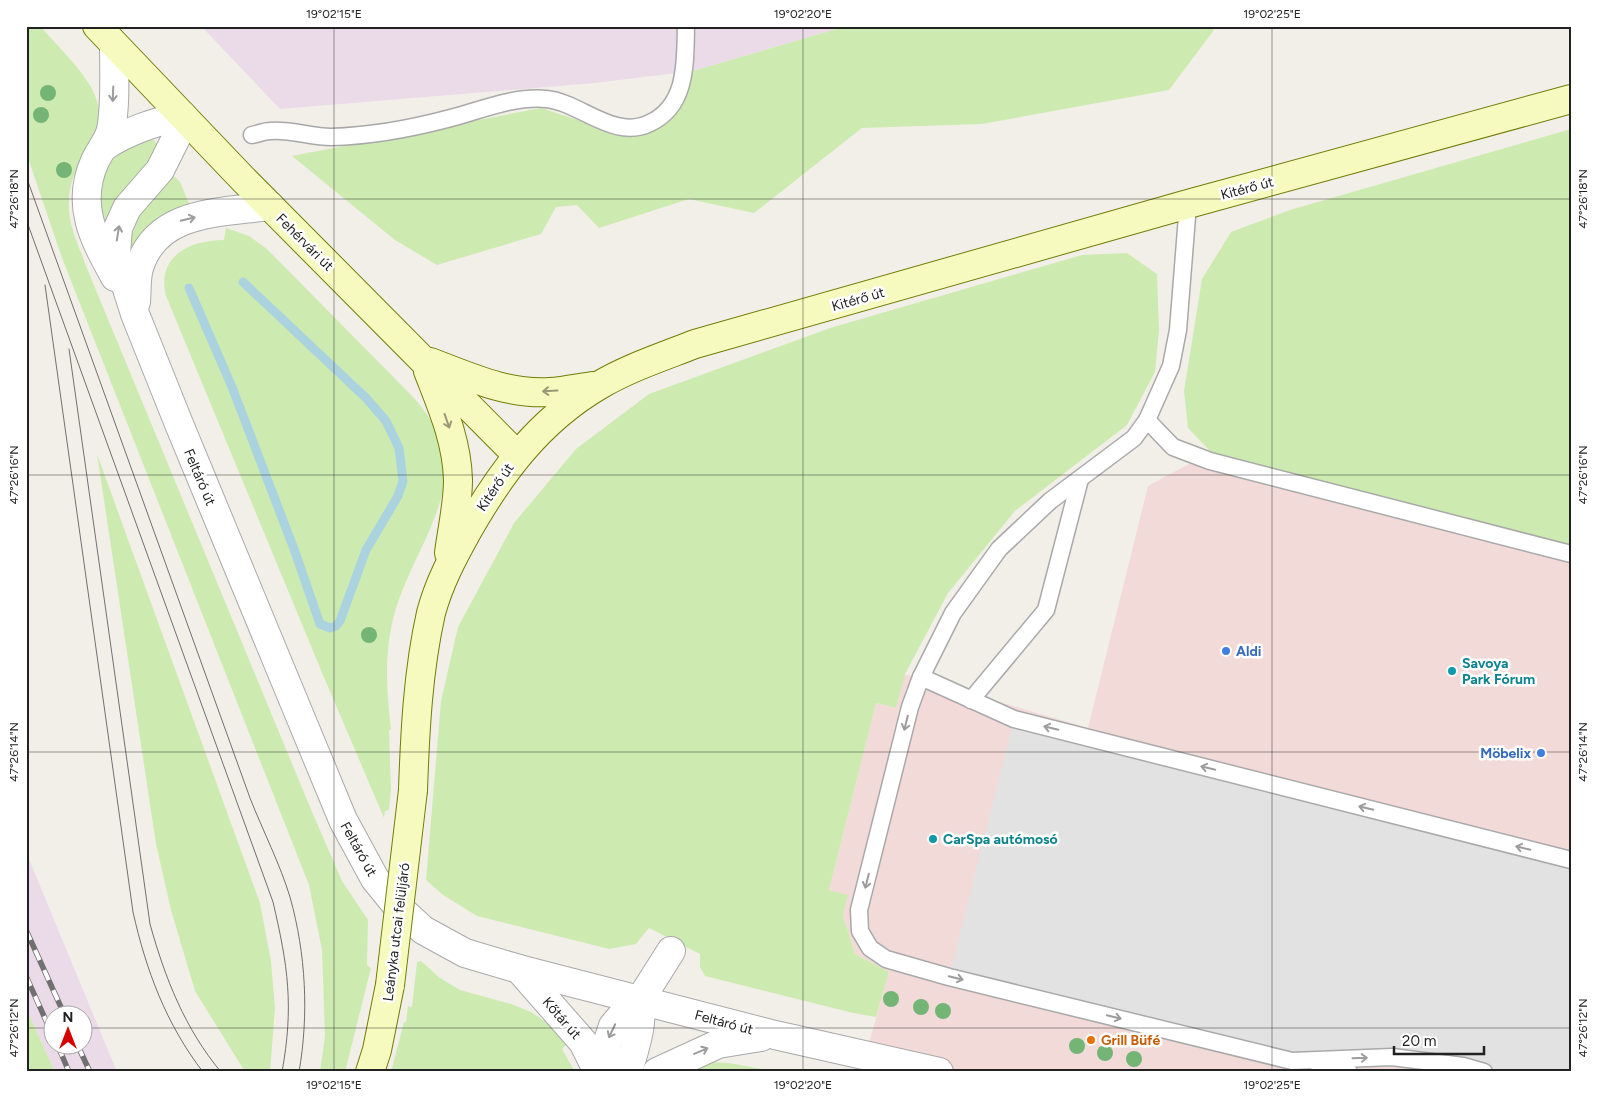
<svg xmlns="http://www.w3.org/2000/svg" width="1597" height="1098" viewBox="0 0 1597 1098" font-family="Figtree,sans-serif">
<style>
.commercial{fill:#f2dad9}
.industrial{fill:#ebdbe8;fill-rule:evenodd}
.grass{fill:#cdebb0}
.parking{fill:#e2e2e2}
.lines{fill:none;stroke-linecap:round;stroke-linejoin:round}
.stream{stroke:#aad3df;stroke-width:9}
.lane-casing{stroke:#a9a9a9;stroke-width:19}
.street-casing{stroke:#a9a9a9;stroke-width:30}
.secondary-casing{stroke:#707d05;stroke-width:30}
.lane{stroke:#fff;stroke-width:16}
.street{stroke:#fff;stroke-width:28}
.secondary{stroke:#f7fabf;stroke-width:28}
.tram{stroke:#707070;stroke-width:1}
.rail-casing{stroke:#707070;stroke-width:5.5}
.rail{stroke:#fff;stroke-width:4;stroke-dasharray:11;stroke-linecap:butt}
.secondary-bridge-casing{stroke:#707d05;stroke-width:30;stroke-linecap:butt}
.secondary-bridge{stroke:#f7fabf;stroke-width:28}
.tree{fill:#74b475}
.oneway{stroke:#9c9c9c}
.oneway2{stroke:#979978}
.ticks{fill:none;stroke:#222;stroke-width:1;stroke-opacity:0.45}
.shop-dot{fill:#3f7fe0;stroke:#fff;stroke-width:2}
.culture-dot{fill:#0f9aa8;stroke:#fff;stroke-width:2}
.food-dot{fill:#e8710a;stroke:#fff;stroke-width:2}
.labels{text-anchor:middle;stroke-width:5;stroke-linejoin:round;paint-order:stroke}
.street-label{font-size:14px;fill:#222;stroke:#fff}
.shop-label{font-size:14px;font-weight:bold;fill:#366cbe;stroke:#fff;text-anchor:start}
.culture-label{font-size:14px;font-weight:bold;fill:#0d838f;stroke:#fff;text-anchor:start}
.food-label{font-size:14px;font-weight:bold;fill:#c56008;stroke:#fff;text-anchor:start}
.neatline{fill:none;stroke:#222;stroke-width:2}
.ticks-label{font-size:12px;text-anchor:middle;fill:#222}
</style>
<rect width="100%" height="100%" fill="#f2efe9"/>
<polygon class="commercial" points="1211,452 1571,546 1571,1072 861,1072 889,972 855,954 843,915 829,890 876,703 896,708 904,674 1088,728 1148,486"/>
<g class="industrial">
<polygon points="201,26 847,26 693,71 595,83 280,109"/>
<path d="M26,852L117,1072H55L26,1008ZM52,1016H82V1046H52Z"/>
</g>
<g class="grass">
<path d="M26,26H40C58,47 90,76 97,101C106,128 87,145 77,168C72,178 69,190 69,201C67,223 79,246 86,266L310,807L342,881L368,920L367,965L371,968L345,1072H320L325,1036L322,950L309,885L62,258L26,152Z"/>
<polygon points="847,26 1209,26 1214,30 1169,90 982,124 862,128 754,213 689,199 599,228 577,205 556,207 541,234 437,265 395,240 292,156 541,108 599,127 644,133 679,111 693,71"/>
<polygon points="1571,129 1571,546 1211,452 1188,428 1184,391 1202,279 1231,232 1290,210"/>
<path d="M150,139L154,140L157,144L155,154L106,229L96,222C103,172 99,158 150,139Z"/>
<polygon points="172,174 180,182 190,206 131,250 128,246 140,214"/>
<path d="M226,228L249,236L267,249L415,399C486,481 410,542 392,624C384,660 387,694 391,730H389L391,789L389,810L385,811L384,818L323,675L166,296C156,256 190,240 224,240Z"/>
<polygon points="1127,253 1157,274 1159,330 1155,372 1127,425 1015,511 948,593 905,674 896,708 876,703 829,890 848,895 843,915 855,954 889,972 876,1017 853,1013 705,976 700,967 700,954 649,928 636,944 609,949 477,916 443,895 426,880 441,701 458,627 514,523 576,449 649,394 830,328 1082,255"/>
<polygon points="97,454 260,903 271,961 275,1008 270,1072 247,1072 242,1067 195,991 171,910 156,844"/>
<polygon points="421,961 440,978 460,990 511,1004 531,1012 550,1025 568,1043 562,1049 575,1072 391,1072 404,1022 406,1022 408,1006 412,1007 417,962"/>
<polygon points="26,1008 55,1072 26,1072"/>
<polygon points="706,1062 729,1063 779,1072 692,1072 691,1067"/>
</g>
<polygon class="parking" points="1014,719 1571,860 1571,1072 1484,1072 1317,1060 949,977"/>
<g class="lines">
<polyline class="stream" points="189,288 232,387 294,549 320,624 330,628 336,626 340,621 366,550 398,496 403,481 399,448 386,421 366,398 243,282"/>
<defs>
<g id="lane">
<path d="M252,135C258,134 264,131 270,131C290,129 311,137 331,137C369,136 409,129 447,119C479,111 512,96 546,99C580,102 614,141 650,123C688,105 685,61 686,26"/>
<polyline points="1188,204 1178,330 1171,366 1147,420 1134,438 1050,501 999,549 953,613 921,677 910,707 859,910 860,931 870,948 886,959 949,977 1292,1061 1392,1057 1463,1066 1484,1072"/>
<polyline points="1147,420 1173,447 1210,461 1571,554"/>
<polyline points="921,677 1014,719 1571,860"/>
<polyline points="971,700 1046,610 1080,479"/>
<polyline points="1319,1066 1349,1072"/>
</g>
<g id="street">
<path d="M114,45C114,73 116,103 111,130C108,142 100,150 95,161C75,205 94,239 115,277"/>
<path d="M105,146C129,130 154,123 182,115L176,138L160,170L127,208L118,228L116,254L135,314L179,424L343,820L375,879L397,906L423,930L465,953L519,969L775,1035L939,1072"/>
<path d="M136,302C137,291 136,278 139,268C156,210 220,213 270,206"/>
<polyline points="519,969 583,1042 598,1072"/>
<polyline points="603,1072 607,1044 613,1026 624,1013 640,1000 671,951"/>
<path d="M628,1072C635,1047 643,1026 640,1000"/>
<polyline points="657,1072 718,1044 761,1037"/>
</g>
<g id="secondary">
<polyline points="97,26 243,179 517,455"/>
<path d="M430,362C468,376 507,395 550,392C564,391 578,388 592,386"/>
<path d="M428,371C442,407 457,441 458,480C458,504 452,529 449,553"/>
<path d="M413,790C415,731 418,671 431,613C439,583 453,557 468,530C501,472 539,421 598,386C628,368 662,357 695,344L1188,204L1571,99"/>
<polyline points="370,1072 377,1050 390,985"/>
</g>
</defs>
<use href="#lane" class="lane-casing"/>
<use href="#street" class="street-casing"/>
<use href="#secondary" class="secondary-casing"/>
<use href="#lane" class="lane"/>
<use href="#street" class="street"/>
<use href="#secondary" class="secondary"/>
<g class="tram">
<path d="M26,176L250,798C263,831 280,864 290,897C306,954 309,1015 299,1072"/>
<path d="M26,219L273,902C288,966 294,1006 282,1072"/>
<path d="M45,285L133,912C146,970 166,1024 203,1072"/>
<path d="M69,349L150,924C165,978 185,1029 221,1072"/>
</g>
<defs>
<g id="rail">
<polyline points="26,930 65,1016"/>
<polyline points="26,976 52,1034"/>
<polyline points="58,1046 69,1072"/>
<polyline points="78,1046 90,1072"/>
</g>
</defs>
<use href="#rail" class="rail-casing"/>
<use href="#rail" class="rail"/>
<defs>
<polyline id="secondary-bridge" points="390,985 413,790"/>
</defs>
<use href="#secondary-bridge" class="secondary-bridge-casing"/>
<use href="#secondary-bridge" class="secondary-bridge"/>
</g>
<g class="tree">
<circle cx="48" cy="93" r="8"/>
<circle cx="41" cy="115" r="8"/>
<circle cx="64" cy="170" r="8"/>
<circle cx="369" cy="635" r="8"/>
<circle cx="891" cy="999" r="8"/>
<circle cx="921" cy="1007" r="8"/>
<circle cx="943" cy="1011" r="8"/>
<circle cx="1077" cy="1046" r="8"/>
<circle cx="1105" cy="1053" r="8"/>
<circle cx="1134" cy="1059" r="8"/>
</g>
<defs><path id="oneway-shaft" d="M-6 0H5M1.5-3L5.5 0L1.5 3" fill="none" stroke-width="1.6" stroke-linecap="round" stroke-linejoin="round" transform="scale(1.25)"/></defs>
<g class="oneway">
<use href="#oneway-shaft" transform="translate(113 94) rotate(92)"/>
<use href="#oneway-shaft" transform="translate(188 219) rotate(-14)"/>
<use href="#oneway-shaft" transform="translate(118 233) rotate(-81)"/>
<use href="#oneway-shaft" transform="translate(906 723) rotate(104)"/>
<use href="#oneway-shaft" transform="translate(1051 728) rotate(-166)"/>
<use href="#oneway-shaft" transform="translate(1208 768) rotate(-166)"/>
<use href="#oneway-shaft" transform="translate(1366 808) rotate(-166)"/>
<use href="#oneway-shaft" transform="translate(1523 848) rotate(-166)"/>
<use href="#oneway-shaft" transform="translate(867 881) rotate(104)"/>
<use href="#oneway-shaft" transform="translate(956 978) rotate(14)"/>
<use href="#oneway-shaft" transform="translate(1114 1017) rotate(14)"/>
<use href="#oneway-shaft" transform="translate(612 1031) rotate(115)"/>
<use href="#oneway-shaft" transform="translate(701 1051) rotate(-23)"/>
<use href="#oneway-shaft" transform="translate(1360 1058) rotate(-2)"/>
</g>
<g class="oneway2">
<use href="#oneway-shaft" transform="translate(550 391) rotate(177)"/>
<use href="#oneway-shaft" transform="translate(447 421) rotate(71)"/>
</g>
<path class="ticks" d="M334,26V1072M803,26V1072M1272,26V1072M26,199H1571M26,475H1571M26,752H1571M26,1028H52M82,1028H1571"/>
<g class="shop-dot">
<circle cx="1226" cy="651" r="5"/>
<circle cx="1541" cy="753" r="5"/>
</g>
<g class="culture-dot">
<circle cx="1452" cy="671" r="5"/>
<circle cx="933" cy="839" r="5"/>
</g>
<circle class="food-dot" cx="1091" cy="1040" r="5"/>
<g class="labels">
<g class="street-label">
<text transform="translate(1247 188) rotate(-15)" y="5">Kitérő út</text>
<text transform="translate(305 242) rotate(45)" y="5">Fehérvári út</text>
<text transform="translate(858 299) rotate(-16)" y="5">Kitérő út</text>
<text transform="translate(200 477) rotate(67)" y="5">Feltáró út</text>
<text transform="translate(495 487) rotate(-56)" y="5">Kitérő út</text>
<text transform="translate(359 849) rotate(61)" y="5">Feltáró út</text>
<text transform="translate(396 932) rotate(-83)" y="5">Leányka utcai felüljáró</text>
<text transform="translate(562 1018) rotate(49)" y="5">Kőtár út</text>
<text transform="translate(724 1022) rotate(15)" y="5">Feltáró út</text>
</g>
<g class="shop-label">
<text x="1236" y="656">Aldi</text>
<text x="1531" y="758" text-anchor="end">Möbelix</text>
</g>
<g class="culture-label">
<text x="1462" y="668">Savoya<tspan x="1462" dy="16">Park Fórum</tspan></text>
<text x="943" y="844">CarSpa autómosó</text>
</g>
<g class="food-label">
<text x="1101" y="1045">Grill Büfé</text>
</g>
</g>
<rect width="1597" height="1098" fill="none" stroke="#ffffff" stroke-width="55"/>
<g transform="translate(68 1030)"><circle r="24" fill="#ffffff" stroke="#a7a7a7"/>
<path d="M0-4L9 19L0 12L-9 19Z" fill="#d40000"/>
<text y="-8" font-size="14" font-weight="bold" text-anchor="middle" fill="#222222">N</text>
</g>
<path d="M1394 1046v8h90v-8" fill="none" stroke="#222222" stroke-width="2.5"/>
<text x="1402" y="1046" font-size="15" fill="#222222" stroke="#ffffff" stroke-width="4" paint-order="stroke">20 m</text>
<rect x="28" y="28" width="1542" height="1042" class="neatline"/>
<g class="ticks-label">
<text x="334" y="18">19°02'15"E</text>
<text x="803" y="18">19°02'20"E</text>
<text x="1272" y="18">19°02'25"E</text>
<text transform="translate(14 199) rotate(-90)" y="4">47°26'18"N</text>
<text transform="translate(1583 199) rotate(-90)" y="4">47°26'18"N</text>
<text transform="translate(14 475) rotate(-90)" y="4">47°26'16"N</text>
<text transform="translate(1583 475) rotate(-90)" y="4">47°26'16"N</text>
<text transform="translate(14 752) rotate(-90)" y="4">47°26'14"N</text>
<text transform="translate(1583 752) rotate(-90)" y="4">47°26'14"N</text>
<text transform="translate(14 1028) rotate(-90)" y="4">47°26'12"N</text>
<text transform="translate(1583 1028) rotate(-90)" y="4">47°26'12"N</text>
<text x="334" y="1089">19°02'15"E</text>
<text x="803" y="1089">19°02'20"E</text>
<text x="1272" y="1089">19°02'25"E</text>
</g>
</svg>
